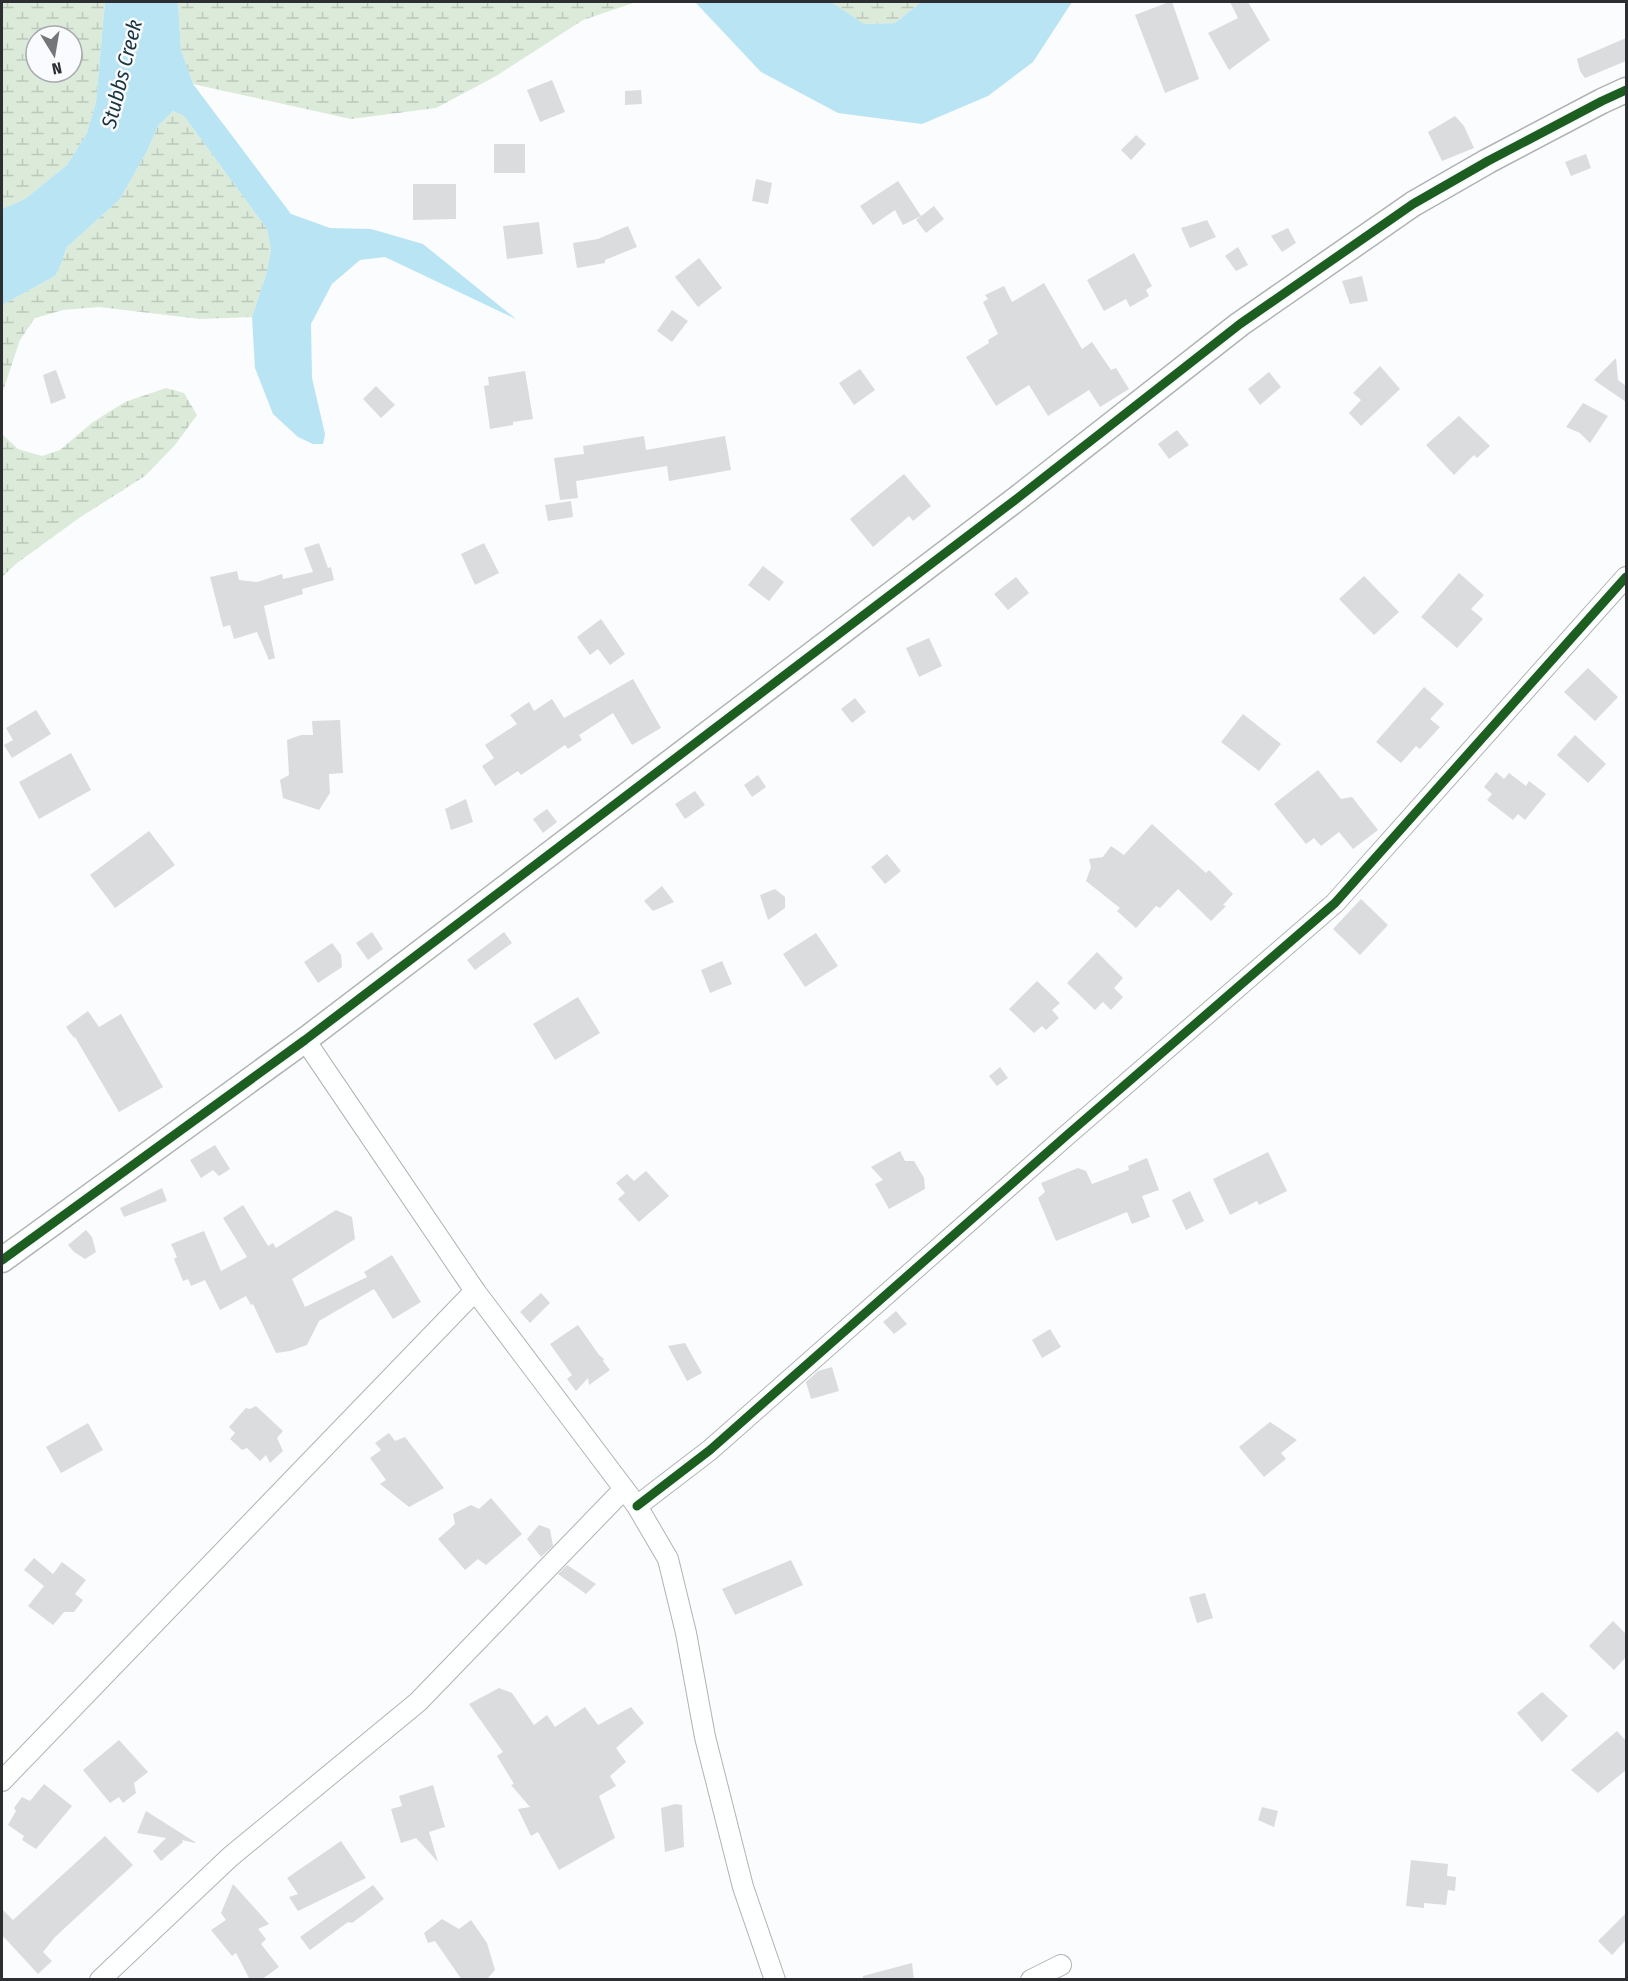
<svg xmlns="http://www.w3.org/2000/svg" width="1628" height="1981" viewBox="0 0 1628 1981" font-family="'Fira Sans Condensed',sans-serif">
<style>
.wetland{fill:url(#wetland-marsh);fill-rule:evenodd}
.water{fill:#b8e4f3}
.building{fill:#dbdcde}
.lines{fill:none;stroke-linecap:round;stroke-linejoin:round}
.minor-casing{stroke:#b1b2b4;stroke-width:22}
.tertiary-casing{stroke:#b1b2b4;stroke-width:27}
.minor{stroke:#feffff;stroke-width:20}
.tertiary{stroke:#feffff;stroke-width:24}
.cycleway-casing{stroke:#fafbfe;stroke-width:13}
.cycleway{stroke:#1b5e20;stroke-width:9}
.labels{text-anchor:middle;stroke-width:5;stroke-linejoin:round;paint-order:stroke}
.water-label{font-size:21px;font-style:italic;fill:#17353f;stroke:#fafbfe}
</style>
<defs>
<pattern id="wetland-marsh" width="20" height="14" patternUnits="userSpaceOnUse" patternTransform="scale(1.5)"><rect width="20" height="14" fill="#dbead9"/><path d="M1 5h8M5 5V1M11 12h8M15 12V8" fill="none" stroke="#bcc9bb"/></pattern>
</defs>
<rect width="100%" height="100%" fill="#fbfcfd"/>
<g class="wetland">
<path d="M2,2H105L96,102L87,133L67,165L25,199L2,209ZM36,36H72V72H36Z"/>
<polygon points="178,2 636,2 583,20 496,76 436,108 351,119 193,84 181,50"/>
<polygon points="831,2 921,2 895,23 863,24"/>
<polygon points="173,111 184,116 267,229 271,250 266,275 252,317 200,319 99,307 63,310 35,318 20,340 2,394 2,305 55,276 62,262 66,248 120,199 147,151 158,126"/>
<polygon points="166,388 184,393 197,415 175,445 145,476 79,518 17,563 2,577 2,434 18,449 42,456 60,450 93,422 125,402"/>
</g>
<g class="water">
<polygon points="105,2 178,2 181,50 193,84 291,214 330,228 371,229 423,244 516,319 385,257 360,260 332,284 311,324 312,378 325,434 323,444 313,444 298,437 273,414 255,368 252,317 266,275 271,250 267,229 184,116 173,111 158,126 147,151 120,199 66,248 62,262 55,276 2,305 2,209 25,199 67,165 87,133 96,102"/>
<polygon points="695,2 831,2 864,24 895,23 921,2 1072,2 1033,62 988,96 922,124 838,113 761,72"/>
</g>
<g class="building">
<polygon points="1169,2 1172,2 1199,79 1165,93 1135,15"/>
<polygon points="1230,2 1248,2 1270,40 1229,70 1208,33 1238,18"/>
<polygon points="1626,38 1626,61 1585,78 1580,71 1577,59"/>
<polygon points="552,80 565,112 540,122 527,90"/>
<polygon points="641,90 642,104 625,105 625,91"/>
<polygon points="1455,116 1464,126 1474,148 1442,161 1428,132"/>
<polygon points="1136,135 1146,144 1131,160 1121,150"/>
<rect x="494" y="144" width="31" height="29"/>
<polygon points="1586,154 1591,168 1571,176 1565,162"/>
<polygon points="756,179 772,183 768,204 752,201"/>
<polygon points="898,181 921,216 903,225 895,210 873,225 860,206"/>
<polygon points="413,184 456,184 456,219 413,220"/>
<polygon points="934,206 944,219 926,233 916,220"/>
<polygon points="1207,220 1216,237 1190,248 1181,228"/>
<polygon points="539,222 543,254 507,259 503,226"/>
<polygon points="628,226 637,247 605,260 605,263 577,268 573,243 598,239"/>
<polygon points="1288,228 1296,243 1282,252 1271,236"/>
<polygon points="1238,247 1248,265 1236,271 1225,256"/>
<polygon points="1134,253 1152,286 1146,290 1149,296 1130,307 1126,299 1104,311 1087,280"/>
<polygon points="699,258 722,288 698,307 675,277"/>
<polygon points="1362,276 1368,301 1350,304 1342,281"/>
<polygon points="1044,283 1082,349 1092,342 1111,370 1116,368 1129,389 1100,407 1089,390 1048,416 1029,385 996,406 966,357 989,343 988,340 998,334 983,302 988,299 985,295 1004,286 1012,302"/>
<polygon points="672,310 688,321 672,342 657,331"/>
<polygon points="1616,358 1618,380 1626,386 1626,402 1594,380"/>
<polygon points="1380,366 1400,389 1361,426 1349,413 1361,400 1353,393"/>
<polygon points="860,369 875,390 854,405 839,383"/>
<polygon points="56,370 66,398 51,404 43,375"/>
<polygon points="525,371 533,419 513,422 513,425 490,429 484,386 489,385 488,377"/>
<polygon points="1269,372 1281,387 1260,405 1248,389"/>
<polygon points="376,386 395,405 381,418 363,399"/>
<polygon points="1583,403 1608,416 1590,443 1580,433 1566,427"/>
<polygon points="1459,416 1490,446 1477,458 1474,455 1454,475 1426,445"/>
<polygon points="1177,430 1189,445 1169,459 1158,444"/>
<polygon points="644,436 646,450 725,436 731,470 669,481 667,466 576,481 578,498 560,500 554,458 584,454 583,446"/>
<polygon points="904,474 931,506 913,521 909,516 873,547 850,519"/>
<polygon points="571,501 573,517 548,521 545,505"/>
<polygon points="319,543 328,568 331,567 334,580 302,589 303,594 264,606 275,658 269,660 257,632 234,639 230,625 223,627 210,577 237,571 239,580 257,582 282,574 283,579 313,572 304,548"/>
<polygon points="484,543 499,573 475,585 461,554"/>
<polygon points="763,566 784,582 769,601 748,585"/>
<polygon points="1459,573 1484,595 1471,609 1483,619 1457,648 1421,617"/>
<polygon points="1364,576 1399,612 1374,635 1339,599"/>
<polygon points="1016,577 1029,593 1008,610 994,594"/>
<polygon points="601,619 625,654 610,665 598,649 590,655 577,637"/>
<polygon points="929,638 942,666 919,677 906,648"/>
<polygon points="1588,668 1618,697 1595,721 1564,692"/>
<polygon points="633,679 661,728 632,745 613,713 579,735 582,740 568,749 565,745 521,775 518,771 495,786 482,766 494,758 485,745 517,724 510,715 529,702 534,711 552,699 564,718"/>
<polygon points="1424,687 1444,704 1430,719 1440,727 1420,749 1416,746 1401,763 1376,742"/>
<polygon points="855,698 866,712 852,723 841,709"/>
<polygon points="36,710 51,734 12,758 4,745 13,740 6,728"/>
<polygon points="1243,714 1281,744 1259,771 1221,742"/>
<polygon points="340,720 343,773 329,774 330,793 319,810 283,798 280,780 289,775 287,740 301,735 313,735 312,721"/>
<polygon points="1575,735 1606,764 1588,783 1557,755"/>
<polygon points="71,753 91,790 39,819 19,782"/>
<polygon points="1318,770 1341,799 1352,797 1378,830 1353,849 1339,832 1321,846 1314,838 1306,844 1274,804"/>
<polygon points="1496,772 1504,779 1509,773 1526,786 1529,781 1546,794 1525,820 1518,814 1513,820 1487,800 1492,794 1484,787"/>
<polygon points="758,775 766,787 752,797 744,785"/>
<polygon points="695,791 705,805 685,819 675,804"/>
<polygon points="466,799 473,822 451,830 445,809"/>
<polygon points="547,809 557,822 543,833 533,819"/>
<polygon points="1152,824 1206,873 1209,870 1233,894 1223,905 1226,906 1211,921 1178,889 1160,908 1156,906 1136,928 1117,911 1120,908 1086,881 1091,867 1089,859 1103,857 1111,846 1124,855"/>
<polygon points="149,831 175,865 115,908 90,875"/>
<polygon points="887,854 901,871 885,884 871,867"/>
<polygon points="662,886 674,902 653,911 644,901"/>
<polygon points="775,889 785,897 785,908 768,920 760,895"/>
<polygon points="1361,899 1388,925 1360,955 1333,929"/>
<polygon points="372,932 383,949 368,960 356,943"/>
<polygon points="504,932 512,943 475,970 467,960"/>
<polygon points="816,933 838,966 805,987 783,954"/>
<polygon points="332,943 341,955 342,967 318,983 304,962"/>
<polygon points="1097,952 1123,978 1114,988 1123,997 1111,1010 1103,1002 1095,1010 1067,983"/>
<polygon points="722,961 732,984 710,993 701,970"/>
<polygon points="1037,981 1060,1003 1052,1010 1059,1018 1046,1030 1042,1026 1034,1033 1009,1009"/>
<polygon points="578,997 600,1033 555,1060 533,1024"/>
<polygon points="88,1011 99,1027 121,1014 163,1087 119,1112 75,1037 74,1038 66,1027"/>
<polygon points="1000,1067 1008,1078 997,1086 989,1076"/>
<polygon points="215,1145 230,1169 219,1176 213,1170 201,1178 190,1160"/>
<polygon points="900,1151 905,1161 914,1161 924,1178 925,1189 889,1209 875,1184 883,1180 871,1167"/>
<polygon points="1268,1152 1287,1191 1259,1205 1257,1201 1230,1215 1213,1179"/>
<polygon points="1147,1158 1159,1190 1142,1196 1150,1217 1132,1224 1127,1212 1056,1241 1038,1198 1045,1192 1041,1183 1078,1168 1086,1171 1092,1184 1129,1170 1128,1166"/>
<polygon points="646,1171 669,1196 639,1222 618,1199 625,1193 616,1183 627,1174 634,1181"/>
<polygon points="162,1188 167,1201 124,1217 120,1208"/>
<polygon points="1190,1191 1204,1221 1186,1230 1172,1200"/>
<polygon points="243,1205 268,1246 273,1243 276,1248 336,1210 352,1217 355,1239 292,1279 305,1307 367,1277 364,1272 392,1255 421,1302 393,1319 374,1289 319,1321 307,1345 290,1351 276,1353 253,1304 251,1305 246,1296 220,1310 205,1280 191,1286 188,1279 183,1281 174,1259 177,1257 171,1244 204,1231 221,1271 247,1257 223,1218"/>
<polygon points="86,1230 92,1237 96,1252 85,1259 74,1252 68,1245"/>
<polygon points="541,1293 550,1303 530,1323 520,1312"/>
<polygon points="896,1311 907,1324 894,1334 883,1322"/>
<polygon points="578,1325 599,1355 604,1359 603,1361 610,1370 589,1385 588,1378 576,1391 567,1379 572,1375 550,1344"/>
<polygon points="1050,1329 1061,1347 1042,1358 1032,1340"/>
<polygon points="685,1343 702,1373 687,1381 668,1346"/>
<polygon points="832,1367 839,1391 811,1399 806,1382 818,1371"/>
<polygon points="256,1406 283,1431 277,1438 283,1451 270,1463 266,1455 260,1461 247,1448 242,1450 230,1439 235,1433 229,1427 246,1408 250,1409"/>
<polygon points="1270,1422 1297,1440 1281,1453 1286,1459 1264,1477 1239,1447"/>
<polygon points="88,1423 103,1450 61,1473 46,1447"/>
<polygon points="389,1433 395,1441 405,1437 444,1488 409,1507 380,1484 386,1480 370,1458 381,1450 375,1443"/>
<polygon points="491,1498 522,1534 486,1565 478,1559 465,1570 438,1539 455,1524 453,1514 471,1505 479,1509"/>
<polygon points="539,1525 550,1529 553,1546 541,1557 527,1539"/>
<polygon points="34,1558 53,1574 62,1562 86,1580 75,1594 83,1600 74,1612 64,1612 53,1625 28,1606 44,1586 24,1570"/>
<polygon points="791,1560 803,1585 735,1615 722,1589"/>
<polygon points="567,1565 596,1584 586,1594 558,1574"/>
<polygon points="1205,1593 1213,1618 1197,1623 1189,1597"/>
<polygon points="1613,1621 1626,1634 1626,1657 1614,1670 1589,1646"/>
<polygon points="499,1688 512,1693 534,1725 547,1715 555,1727 585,1707 598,1725 631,1707 644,1723 616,1748 626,1762 610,1776 616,1786 599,1796 615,1838 559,1870 538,1832 531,1836 518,1809 530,1807 511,1785 514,1784 497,1756 503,1752 469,1704"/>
<polygon points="1542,1692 1568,1716 1542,1742 1517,1713"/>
<polygon points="1617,1731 1626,1741 1626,1770 1598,1793 1571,1770"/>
<polygon points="119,1740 148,1772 134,1783 136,1793 123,1803 119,1797 110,1803 83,1770"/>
<polygon points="44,1784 72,1806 36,1849 22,1840 24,1836 8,1825 16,1811 14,1808 22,1797 30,1801"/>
<polygon points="433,1785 445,1827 429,1832 438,1862 416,1838 401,1843 391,1809 402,1806 399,1796"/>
<polygon points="675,1804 682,1805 684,1847 665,1852 661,1808"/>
<polygon points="1262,1807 1278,1811 1274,1827 1258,1820"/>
<polygon points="146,1811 195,1842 195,1843 182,1840 183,1842 161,1861 153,1851 166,1838 137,1833"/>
<polygon points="105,1836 133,1865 55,1937 43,1952 52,1961 38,1974 2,1935 2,1909 13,1920"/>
<polygon points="341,1841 366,1878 298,1911 289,1897 298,1894 287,1878"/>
<polygon points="1411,1860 1448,1864 1447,1876 1456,1877 1455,1891 1448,1890 1446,1905 1424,1903 1424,1908 1406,1906"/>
<polygon points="233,1884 269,1924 258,1929 266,1939 261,1944 279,1967 261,1980 250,1980 236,1953 232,1956 211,1930 226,1920 221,1913"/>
<polygon points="373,1885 384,1899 352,1923 348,1922 310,1950 300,1937"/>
<polygon points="1626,1913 1626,1940 1612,1955 1598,1941"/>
<polygon points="442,1919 459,1929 471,1920 487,1943 495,1970 486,1980 462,1980 435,1941 428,1943 424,1933"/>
<polygon points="912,1963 914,1980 863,1980 863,1976"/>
</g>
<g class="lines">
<defs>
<g id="minor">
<polyline points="305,1040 475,1291 637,1506 668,1559 686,1633 705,1737 743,1887 775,1980"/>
<polyline points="637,1506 710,1450 1067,1135 1335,903 1626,577"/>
<polyline points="2,1781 475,1291"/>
<polyline points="100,1980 230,1857 418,1702 624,1489"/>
<polyline points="1031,1980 1061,1965"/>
</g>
<polyline id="tertiary" points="2,1260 305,1040 1019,497 1240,324 1413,204 1488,161 1602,101 1626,90"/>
</defs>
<use href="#minor" class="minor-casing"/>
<use href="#tertiary" class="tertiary-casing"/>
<use href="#minor" class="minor"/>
<use href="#tertiary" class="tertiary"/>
<defs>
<g id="cycleway">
<polyline points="2,1260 305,1040 1019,497 1240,324 1413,204 1488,161 1602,101 1626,90"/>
<polyline points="637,1506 710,1450 1067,1135 1335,903 1626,577"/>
</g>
</defs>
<use href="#cycleway" class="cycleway-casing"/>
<use href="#cycleway" class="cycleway"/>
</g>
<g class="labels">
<g class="water-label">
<text transform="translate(122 74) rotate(-76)" y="7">Stubbs Creek</text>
</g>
</g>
<rect width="1628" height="1981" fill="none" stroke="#2d2e31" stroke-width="6"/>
<g transform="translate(54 54) rotate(169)"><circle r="28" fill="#fafbfe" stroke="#a8a9ac" stroke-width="1.5"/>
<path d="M0-4.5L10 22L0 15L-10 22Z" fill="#757678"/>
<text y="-9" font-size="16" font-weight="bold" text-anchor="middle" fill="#2d2e31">N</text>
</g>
</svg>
